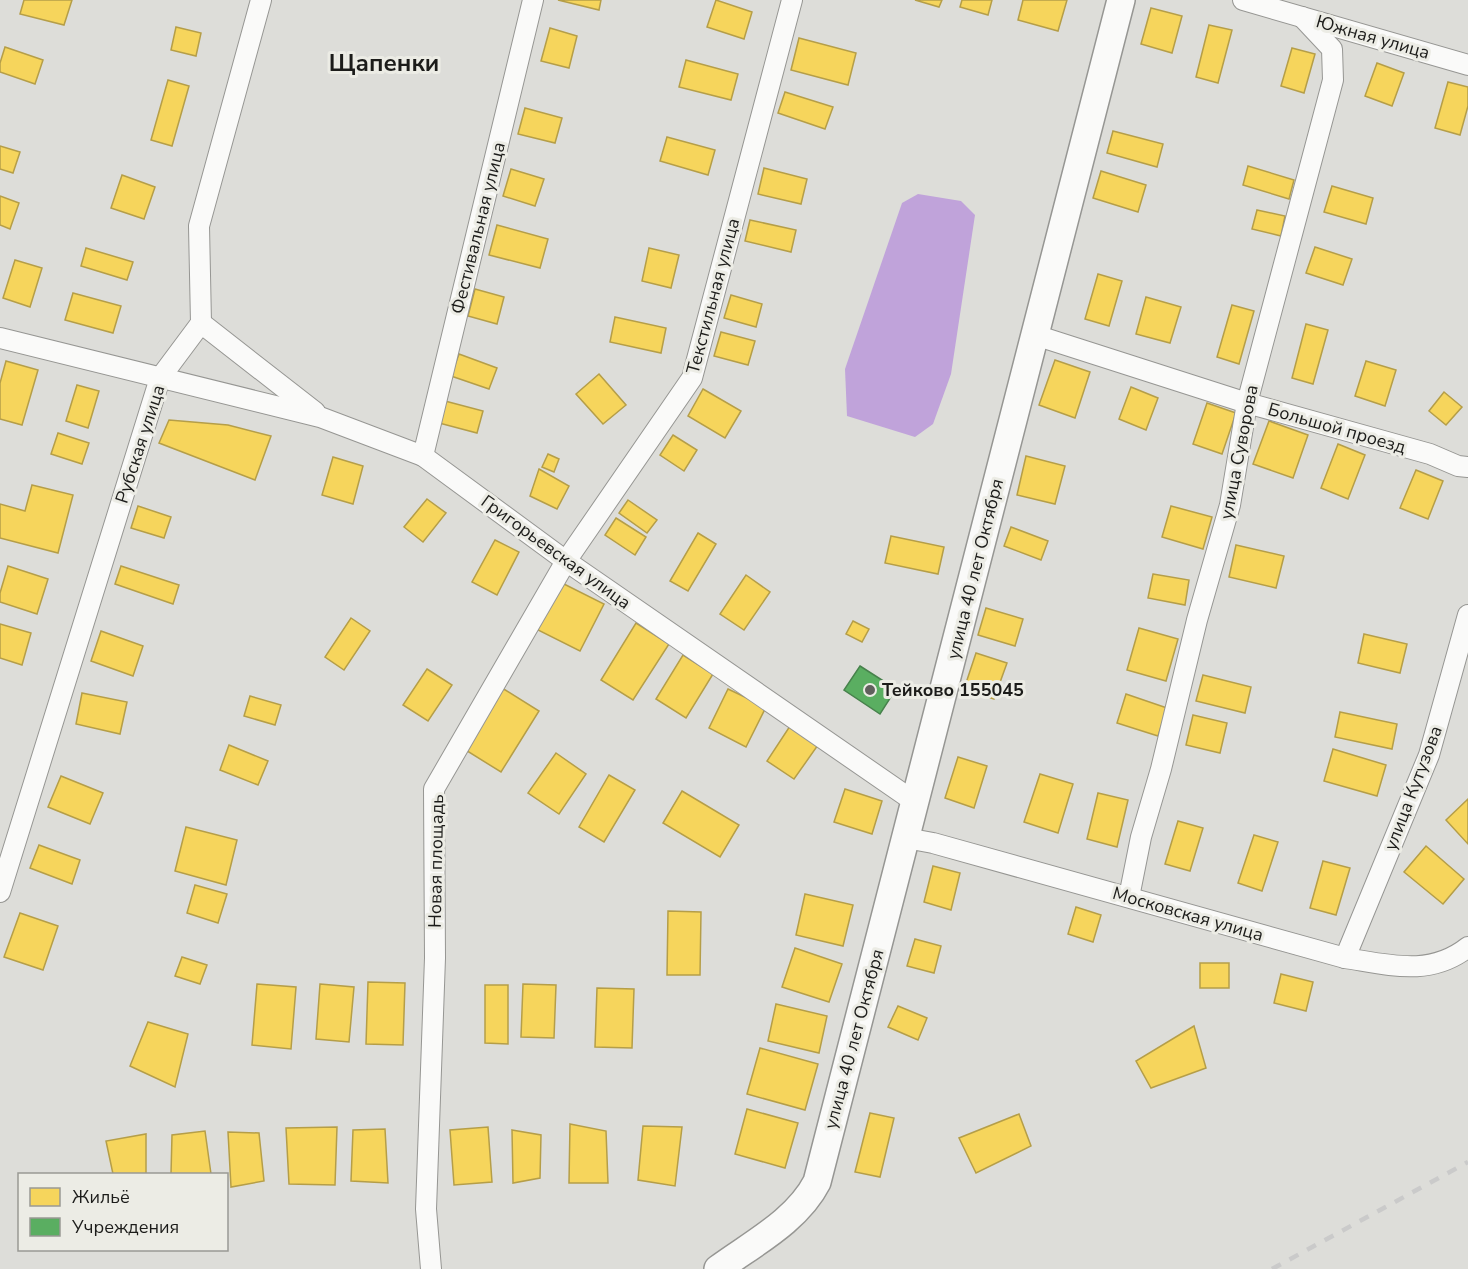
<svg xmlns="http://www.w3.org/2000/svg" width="1468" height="1269" viewBox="0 0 1468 1269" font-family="'Nunito Sans',sans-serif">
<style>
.water{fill:#c0a3da}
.homes{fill:#f6d55c;stroke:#b59e48;stroke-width:1.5}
.public{fill:#5aae61;stroke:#47824c;stroke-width:1.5}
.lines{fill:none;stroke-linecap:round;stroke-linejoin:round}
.street-casing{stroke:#969693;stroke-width:22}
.secondary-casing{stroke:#969693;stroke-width:30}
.street{stroke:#fafaf9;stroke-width:20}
.secondary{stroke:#fafaf9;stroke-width:27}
.rail{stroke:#cacaca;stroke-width:4.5;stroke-dasharray:10 10;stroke-linecap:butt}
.poi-dot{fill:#60605d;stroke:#ecece5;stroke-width:2}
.labels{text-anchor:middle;stroke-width:6;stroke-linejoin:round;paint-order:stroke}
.street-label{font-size:18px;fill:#1c1c1a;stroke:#ecece5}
.poi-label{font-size:18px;font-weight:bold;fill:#1c1c1a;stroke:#ecece5;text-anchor:start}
.district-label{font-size:24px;font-weight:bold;fill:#1c1c1a;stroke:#ecece5}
</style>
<rect width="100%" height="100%" fill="#ddddd9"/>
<polygon class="water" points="918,194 961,201 975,215 951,374 933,424 915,437 847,416 845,369 902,203"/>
<g class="homes">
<polygon points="24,0 72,0 64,25 20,14"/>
<polygon points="558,0 601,0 599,10"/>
<polygon points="716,0 752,12 744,39 707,27"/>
<polygon points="915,0 942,0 939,7"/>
<polygon points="962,0 992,0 988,15 960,7"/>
<polygon points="1023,0 1067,0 1058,31 1018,20"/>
<polygon points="1151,8 1182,16 1172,53 1141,44"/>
<polygon points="1209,25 1232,30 1218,83 1196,77"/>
<polygon points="176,27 201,33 196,56 171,50"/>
<polygon points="550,28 577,36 569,68 541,61"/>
<polygon points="799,38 856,53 848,85 791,70"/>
<polygon points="5,47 43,60 35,84 0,72 0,63"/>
<polygon points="1292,48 1315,54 1304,93 1281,86"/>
<polygon points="686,60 738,74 731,100 679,87"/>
<polygon points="1377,63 1404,73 1392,106 1365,96"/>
<polygon points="168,80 189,86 172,146 151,140"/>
<polygon points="1448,82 1468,87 1468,106 1460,135 1435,128"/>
<polygon points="785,92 833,107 825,129 778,113"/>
<polygon points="525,108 562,118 555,143 518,134"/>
<polygon points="1113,131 1163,144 1157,167 1107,153"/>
<polygon points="667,137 715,150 708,175 660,161"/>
<polygon points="0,146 20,152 13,173 0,169"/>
<polygon points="1248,166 1294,180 1289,199 1243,185"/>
<polygon points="764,168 807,179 801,204 758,194"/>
<polygon points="511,169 544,179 535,206 503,196"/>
<polygon points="1101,171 1146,185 1138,212 1093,198"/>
<polygon points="122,175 155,187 144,219 111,208"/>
<polygon points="1332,186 1373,198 1366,224 1324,212"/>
<polygon points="0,196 19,203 10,229 0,225"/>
<polygon points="1257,210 1285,216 1281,236 1252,229"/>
<polygon points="750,220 796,230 791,252 745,241"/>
<polygon points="497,225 548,239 540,268 489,255"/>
<polygon points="1315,247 1352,259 1343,285 1306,273"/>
<polygon points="86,248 133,262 127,280 81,266"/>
<polygon points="649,248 679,255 671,288 642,281"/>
<polygon points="15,260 42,268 30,307 3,298"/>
<polygon points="1098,274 1122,281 1109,326 1085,319"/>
<polygon points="475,289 504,297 497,324 468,316"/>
<polygon points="73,293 121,306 113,333 65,320"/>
<polygon points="731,295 762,304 756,327 724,318"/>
<polygon points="1146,297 1181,307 1170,343 1136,334"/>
<polygon points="1232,305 1254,311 1239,364 1217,357"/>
<polygon points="615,317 666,328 661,353 610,342"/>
<polygon points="1306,324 1328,330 1313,384 1292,378"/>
<polygon points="721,332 755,341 748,365 714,356"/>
<polygon points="459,354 497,368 489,389 451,376"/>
<polygon points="1055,360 1090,372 1075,418 1039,405"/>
<polygon points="6,361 38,370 22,425 0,419 0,383"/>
<polygon points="1366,361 1396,370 1385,406 1355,396"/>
<polygon points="599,374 626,405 603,424 576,394"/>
<polygon points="77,385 99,391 88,428 66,421"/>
<polygon points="1131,387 1158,398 1146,430 1119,419"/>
<polygon points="703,389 741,411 725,438 688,416"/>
<polygon points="1444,392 1462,407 1446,425 1429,411"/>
<polygon points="445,401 483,411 477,433 439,423"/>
<polygon points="1207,403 1236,413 1222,454 1193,444"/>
<polygon points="169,420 228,425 271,436 255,480 159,443"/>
<polygon points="1269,421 1308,435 1293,478 1253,464"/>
<polygon points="58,433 89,443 82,464 51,454"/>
<polygon points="673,435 697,450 684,471 660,455"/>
<polygon points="1338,444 1365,455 1348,499 1321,488"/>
<polygon points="548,454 559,459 554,472 542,467"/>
<polygon points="1026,456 1065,466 1055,504 1017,495"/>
<polygon points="333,457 363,466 353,504 322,495"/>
<polygon points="539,469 569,486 557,509 530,496"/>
<polygon points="1416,470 1443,481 1428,519 1400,508"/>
<polygon points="32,485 73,495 58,553 0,538 0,504 25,511"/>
<polygon points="427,499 446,513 423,542 404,527"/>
<polygon points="628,500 657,520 647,533 619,513"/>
<polygon points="138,506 171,517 164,538 131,528"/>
<polygon points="1171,506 1212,517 1203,549 1162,537"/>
<polygon points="616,518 646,537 635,555 605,535"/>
<polygon points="1011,527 1048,541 1041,560 1004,546"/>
<polygon points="698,533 716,544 688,591 670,581"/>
<polygon points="891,536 944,547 938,574 885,563"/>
<polygon points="495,540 519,552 497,595 472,582"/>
<polygon points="1236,545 1284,556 1276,588 1229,577"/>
<polygon points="8,566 48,579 37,614 0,602 0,593"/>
<polygon points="121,566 179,585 173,604 115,584"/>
<polygon points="1153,574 1189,580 1185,605 1148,598"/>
<polygon points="746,575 770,592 744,630 720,614"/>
<polygon points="560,582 604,604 580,651 536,629"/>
<polygon points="986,608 1023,619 1015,646 978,635"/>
<polygon points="351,618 370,631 344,670 325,657"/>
<polygon points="853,621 869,629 862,642 846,634"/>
<polygon points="636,623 669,644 633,700 601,680"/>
<polygon points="0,624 31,633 22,665 0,658"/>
<polygon points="1139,628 1178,639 1166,681 1127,670"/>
<polygon points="101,631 143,646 133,676 91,661"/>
<polygon points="1364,634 1407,644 1400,673 1358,663"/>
<polygon points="976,653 1007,663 994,699 964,689"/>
<polygon points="683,655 713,674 686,718 656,699"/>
<polygon points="427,669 452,685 428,721 403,705"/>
<polygon points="1203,675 1251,687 1245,713 1196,701"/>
<polygon points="502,688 539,711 501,772 464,749"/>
<polygon points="728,689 766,707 746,747 709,728"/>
<polygon points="82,693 127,702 120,734 76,724"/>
<polygon points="1126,694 1167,708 1158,736 1117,723"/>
<polygon points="250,696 281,705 275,725 244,716"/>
<polygon points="1340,712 1397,724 1392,749 1335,737"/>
<polygon points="1193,715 1227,723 1220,753 1186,745"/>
<polygon points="790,726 818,745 794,779 767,761"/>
<polygon points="229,745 268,761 258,785 220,770"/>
<polygon points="1333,749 1386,765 1377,796 1324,781"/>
<polygon points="556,753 586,774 559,814 528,793"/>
<polygon points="958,757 987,766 974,808 945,798"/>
<polygon points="1040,774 1073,784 1058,833 1024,822"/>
<polygon points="609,775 635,790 604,842 579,827"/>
<polygon points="61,776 103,793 90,824 48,807"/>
<polygon points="845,789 882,801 872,834 834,822"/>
<polygon points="682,791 739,825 720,857 663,823"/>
<polygon points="1098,793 1128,800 1117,847 1087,839"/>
<polygon points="1468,799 1468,844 1446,820"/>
<polygon points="1178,821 1203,828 1190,871 1165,864"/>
<polygon points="186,827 237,840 226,885 175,871"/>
<polygon points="1254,835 1278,842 1262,891 1238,883"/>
<polygon points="39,845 80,860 72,884 30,868"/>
<polygon points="1426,846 1464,879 1443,904 1404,872"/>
<polygon points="1323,861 1350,868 1336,915 1310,908"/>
<polygon points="933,866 960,873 951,910 924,902"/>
<polygon points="195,885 227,894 218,923 187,913"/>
<polygon points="805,894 853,905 843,946 796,935"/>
<polygon points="1076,907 1101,915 1093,942 1068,934"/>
<polygon points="668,911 701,912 700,975 667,975"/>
<polygon points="20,913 58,926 43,970 4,957"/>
<polygon points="915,939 941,946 934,973 907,966"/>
<polygon points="795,948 842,964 829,1002 782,987"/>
<polygon points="182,957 207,965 200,984 175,976"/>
<rect x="1200" y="963" width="29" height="25"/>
<polygon points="1281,974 1313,982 1306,1011 1274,1003"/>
<polygon points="368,982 405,983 403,1045 366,1044"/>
<polygon points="257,984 296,987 291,1049 252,1045"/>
<polygon points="320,984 354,987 349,1042 316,1039"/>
<polygon points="523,984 556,985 554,1038 521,1037"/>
<polygon points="485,985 508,985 508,1044 485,1043"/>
<polygon points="597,988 634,989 632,1048 595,1047"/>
<polygon points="776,1004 827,1016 819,1053 768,1041"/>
<polygon points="898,1006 927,1018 918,1040 888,1027"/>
<polygon points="148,1022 188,1034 175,1087 130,1066"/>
<polygon points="1194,1026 1206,1068 1151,1088 1136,1061"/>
<polygon points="760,1048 818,1064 805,1110 747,1094"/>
<polygon points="747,1109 798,1123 785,1168 735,1154"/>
<polygon points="870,1113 894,1118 880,1177 855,1172"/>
<polygon points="1019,1114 1031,1146 976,1173 959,1138"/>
<polygon points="570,1124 606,1131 608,1183 569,1183"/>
<polygon points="643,1126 682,1127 675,1186 638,1180"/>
<polygon points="337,1127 335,1185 289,1184 286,1128"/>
<polygon points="488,1127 492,1182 454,1185 450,1130"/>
<polygon points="385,1129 388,1183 351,1181 353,1130"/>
<polygon points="512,1130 541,1135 540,1178 513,1183"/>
<polygon points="205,1131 211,1174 171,1174 172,1135"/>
<polygon points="228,1132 259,1133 264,1181 231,1187"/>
<polygon points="146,1134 146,1174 113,1174 106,1141"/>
</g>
<polygon class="public" points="860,666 896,689 880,714 844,690"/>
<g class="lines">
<defs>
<g id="street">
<polyline points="1243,0 1468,65"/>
<polyline points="201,323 315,412"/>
<polyline points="1035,335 1247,403 1430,454 1458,466 1468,467"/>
<polyline points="0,338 320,417 423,456 566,561 915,802"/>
<polyline points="423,456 533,0"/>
<path d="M906,838L933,843L1345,958C1390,965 1430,977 1468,947"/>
<polyline points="0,892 160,378 201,323 199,226 261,0"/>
<polyline points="1129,897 1141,837 1161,769 1197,620 1230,505 1247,403 1333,80 1332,49 1302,17"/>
<polyline points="1345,958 1429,755 1468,615"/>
<polyline points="431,1269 426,1209 435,958 434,789 566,561 692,378 792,0"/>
</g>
<path id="secondary" d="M718,1269C752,1244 797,1221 817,1182L1121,0"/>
</defs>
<use href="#street" class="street-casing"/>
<use href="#secondary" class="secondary-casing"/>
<use href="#street" class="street"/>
<use href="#secondary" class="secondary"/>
<polyline class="rail" points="1272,1269 1468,1162"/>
</g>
<circle class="poi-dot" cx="870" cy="690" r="6"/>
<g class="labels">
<g class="street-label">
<text transform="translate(1373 37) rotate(16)" y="6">Южная улица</text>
<text transform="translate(478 228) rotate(-76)" y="6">Фестивальная улица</text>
<text transform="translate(713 296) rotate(-75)" y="6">Текстильная улица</text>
<text transform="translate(1337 428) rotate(16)" y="6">Большой проезд</text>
<text transform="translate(140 444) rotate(-72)" y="6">Рубская улица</text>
<text transform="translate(1239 452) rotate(-79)" y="6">улица Суворова</text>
<text transform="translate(556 552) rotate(36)" y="6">Григорьевская улица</text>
<text transform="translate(975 569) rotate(-76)" y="6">улица 40 лет Октября</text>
<text transform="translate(1413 788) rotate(-69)" y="6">улица Кутузова</text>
<text transform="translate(436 861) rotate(-89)" y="6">Новая площадь</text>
<text transform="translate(1188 914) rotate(16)" y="6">Московская улица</text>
<text transform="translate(854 1039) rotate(-75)" y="6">улица 40 лет Октября</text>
</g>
<g class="poi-label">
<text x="882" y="696">Тейково 155045</text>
</g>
<g class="district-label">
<text x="384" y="71">Щапенки</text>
</g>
</g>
<rect x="18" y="1173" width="210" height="78" fill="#ecece5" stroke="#999994" stroke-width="1.5"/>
<rect x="30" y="1188" width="30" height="18" fill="#f6d55c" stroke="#999994" stroke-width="1.5"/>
<text x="72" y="1203" font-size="18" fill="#1c1c1a">Жильё</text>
<rect x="30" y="1218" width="30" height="18" fill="#5aae61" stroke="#999994" stroke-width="1.5"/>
<text x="72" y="1233" font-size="18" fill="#1c1c1a">Учреждения</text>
</svg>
